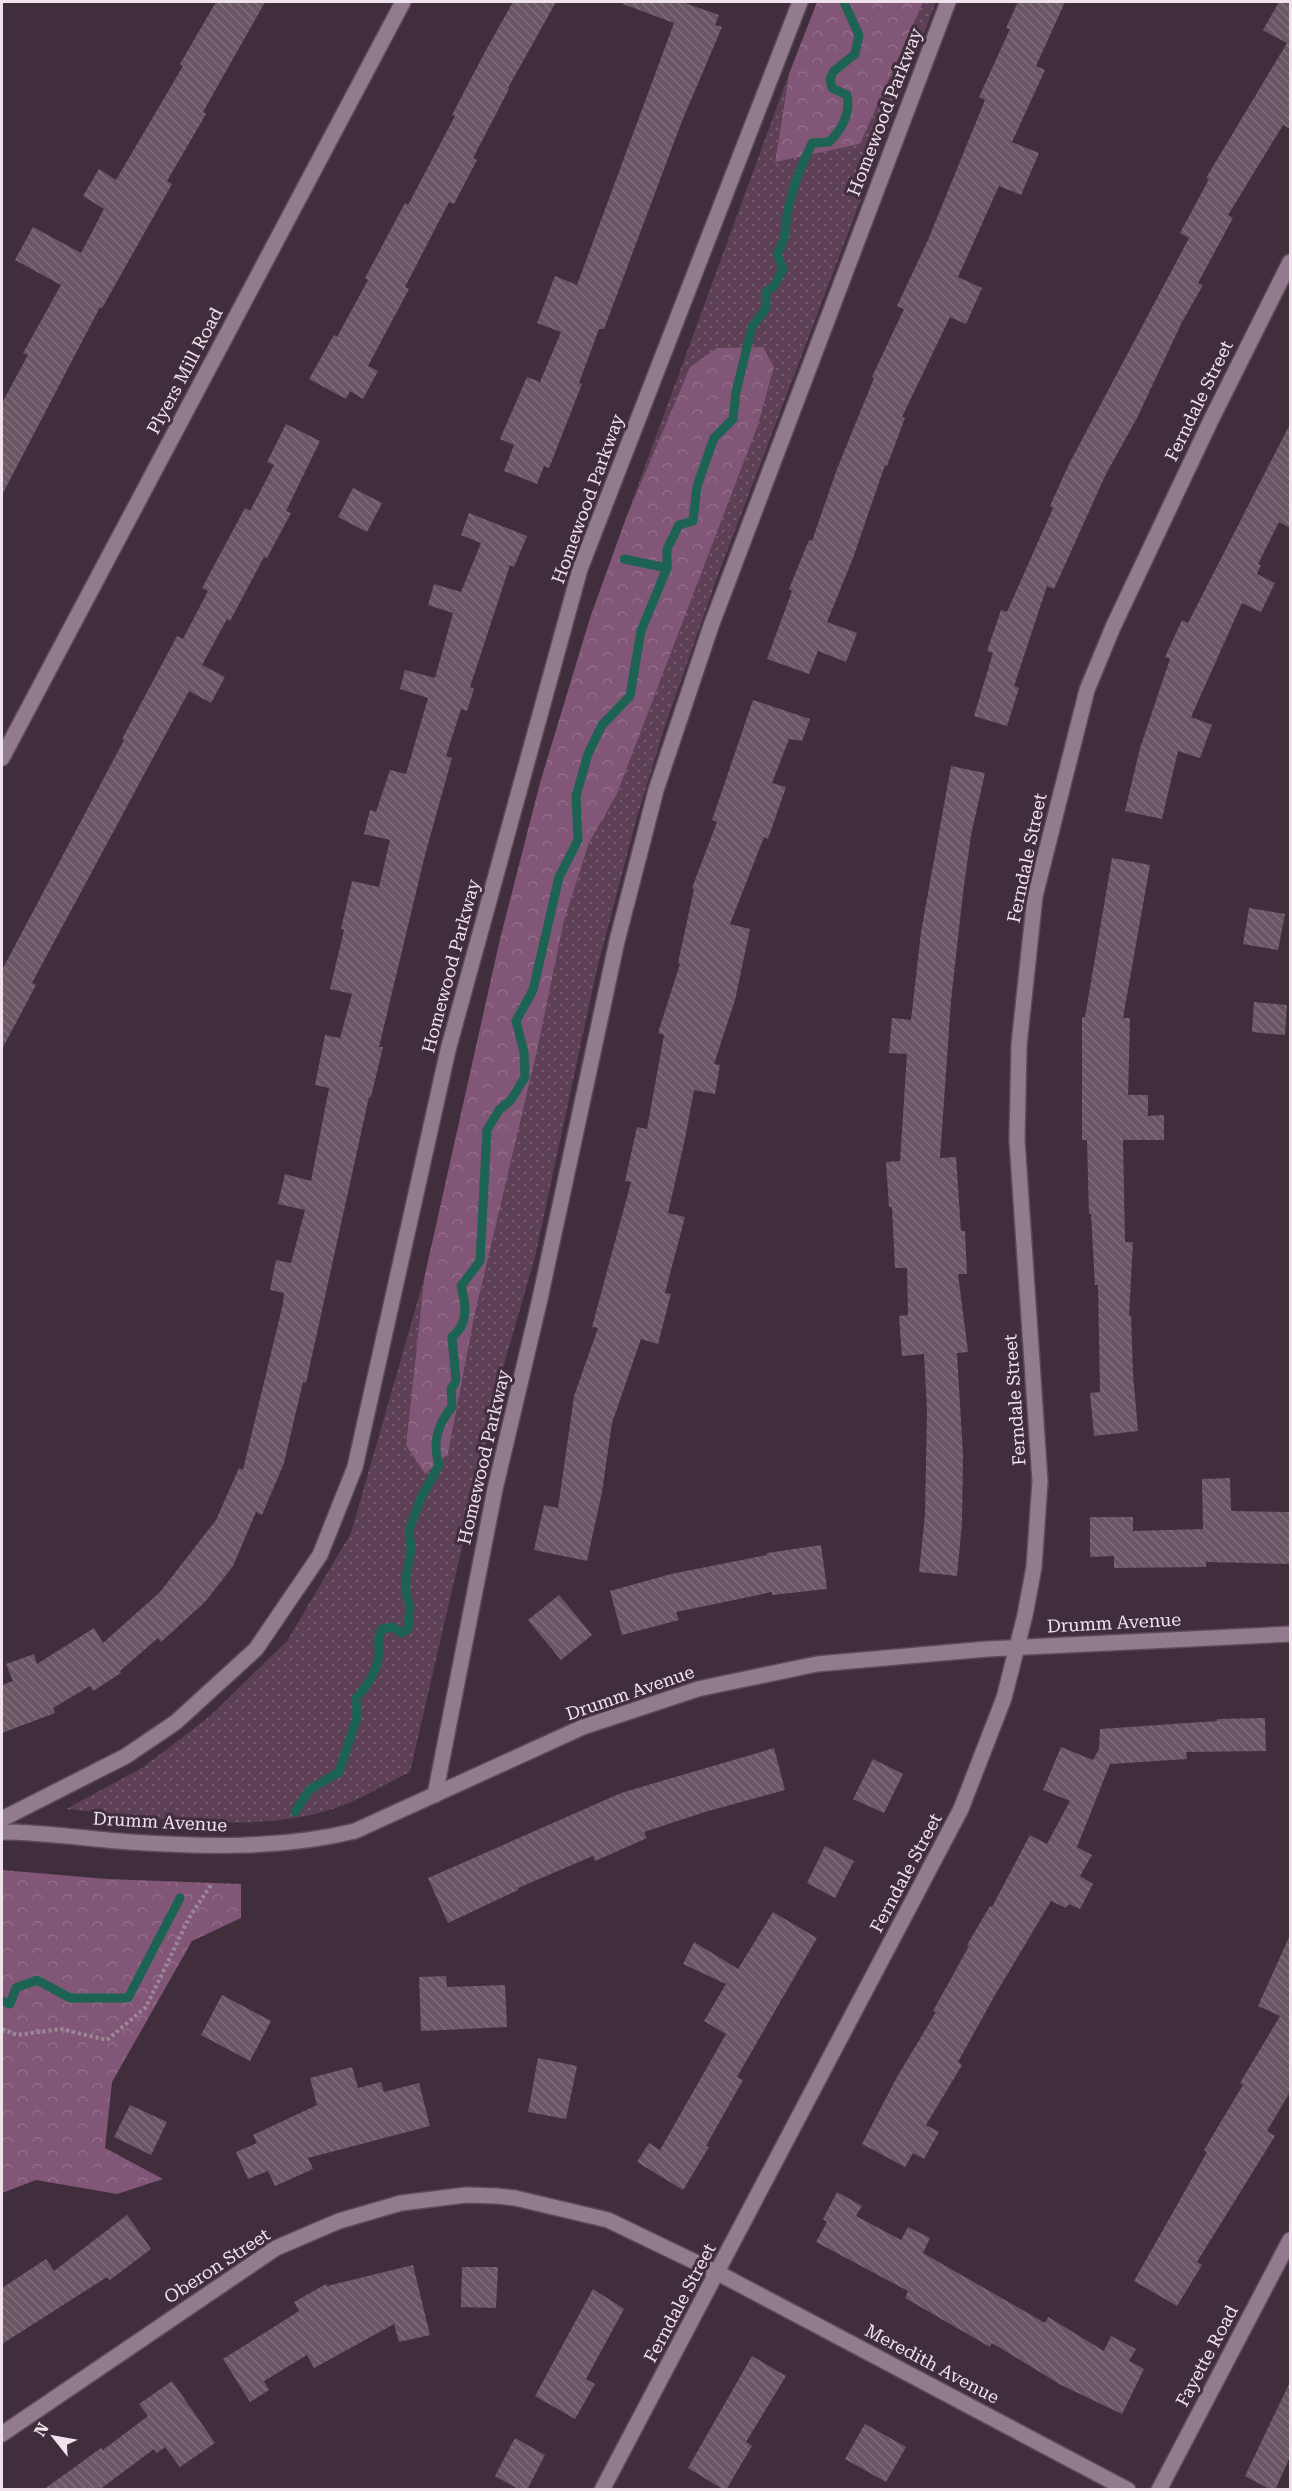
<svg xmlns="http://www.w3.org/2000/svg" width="1292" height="2491" viewBox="0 0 1292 2491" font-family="'Roboto Serif',serif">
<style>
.grass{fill:url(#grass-dots)}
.forest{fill:url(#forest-crowns)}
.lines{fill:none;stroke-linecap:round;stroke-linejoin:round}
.stream{stroke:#1d6354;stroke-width:9}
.building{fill:url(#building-back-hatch)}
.minor-casing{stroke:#5c4b57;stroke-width:18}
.tertiary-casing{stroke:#5c4b57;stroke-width:18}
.path{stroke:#9a8a96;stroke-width:4;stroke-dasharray:3 3;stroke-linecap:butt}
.minor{stroke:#927b8c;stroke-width:15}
.tertiary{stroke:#927b8c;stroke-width:15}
.labels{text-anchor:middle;stroke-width:6;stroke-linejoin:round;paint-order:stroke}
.street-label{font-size:18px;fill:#f0e3ec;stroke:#412e3d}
</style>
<defs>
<pattern id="grass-dots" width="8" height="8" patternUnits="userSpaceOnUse" patternTransform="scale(1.5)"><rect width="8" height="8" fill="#5d3f56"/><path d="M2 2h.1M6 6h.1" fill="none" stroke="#755b6e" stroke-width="1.8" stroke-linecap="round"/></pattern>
<pattern id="forest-crowns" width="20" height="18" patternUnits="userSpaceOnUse" patternTransform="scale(1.5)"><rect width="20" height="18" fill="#815676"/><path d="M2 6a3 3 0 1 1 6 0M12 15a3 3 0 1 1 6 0" fill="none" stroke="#936e8a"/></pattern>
<pattern id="building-back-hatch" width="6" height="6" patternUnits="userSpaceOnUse" patternTransform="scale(1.5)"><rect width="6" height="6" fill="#6a5564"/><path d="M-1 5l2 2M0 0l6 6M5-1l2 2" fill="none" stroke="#806d7a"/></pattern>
</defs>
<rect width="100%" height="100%" fill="#412e3d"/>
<path class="grass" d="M922,2H936L717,578L664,729L637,817L597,969L535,1257L505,1361L410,1772C389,1782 367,1796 344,1805C262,1837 152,1817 66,1809L142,1768L209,1717L287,1641L351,1533L424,1279L406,1445L448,1454L474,1318L537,1051L564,921L589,843L617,794L758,425L774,367H690L626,518L789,74L775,161L860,144Z"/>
<g class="forest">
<polygon points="817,2 923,2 860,144 775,162 789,74"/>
<polygon points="763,347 774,367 758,425 617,794 589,843 564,921 537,1051 474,1318 448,1454 425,1474 406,1445 424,1279 500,939 540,783 590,618 626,518 690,367 717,348"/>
<polygon points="2,1870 107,1879 241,1884 241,1918 192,1941 112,2082 105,2148 163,2179 117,2194 36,2180 2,2193"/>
</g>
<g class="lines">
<g class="stream">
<polyline points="624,559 667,568"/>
<path d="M295,1812L309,1790L339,1772L357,1717L356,1698C368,1685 378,1670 379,1652C379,1642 377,1638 382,1629L393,1627L401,1633L408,1629L410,1607L406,1594V1577L411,1550L409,1530L420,1500L439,1465C432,1443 437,1425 452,1407L451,1389L456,1381L452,1337C469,1324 466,1305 461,1286L480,1261L487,1130L499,1110L511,1100L525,1077L524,1052L516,1021L533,990L559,877L578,840L576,796L588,754L602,725L630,696L641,631L667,568V549L679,525L693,521L697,486L714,438L733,419L736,392L752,327L766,308V292L774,286L783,269L777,254C788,236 784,228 788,209C794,182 801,167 812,143L829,142C842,129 851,113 847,95L832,88L830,79L834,71L855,54L859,35L844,2"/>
<polyline points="2,2001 10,2004 16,1988 37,1980 70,1998 128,1998 180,1898"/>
</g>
</g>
<g class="building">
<polygon points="216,2 265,2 203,112 206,114 167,181 172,184 102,308 100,307 2,495 2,403 28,355 23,353 61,285 15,260 33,227 81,253 104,209 83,196 99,169 116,180 183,66 180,64"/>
<polygon points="513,2 556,2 508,88 509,89 473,158 477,160 454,204 449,202 405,287 409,289 368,366 378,371 363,399 350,391 346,399 309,379 334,335 337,337 368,280 365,278 405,203 408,205 455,116 452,115 486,50"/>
<polygon points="624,2 682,2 719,15 715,25 722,27 682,121 604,329 599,329 579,383 582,384 549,468 544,466 537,484 504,471 514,445 500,439 527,377 540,382 561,332 537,323 555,276 577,285 674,23 623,4"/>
<polygon points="1018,2 1065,2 1036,66 1045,70 1012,142 1039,153 1021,195 999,186 958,277 982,288 966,324 950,317 902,417 905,418 887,466 885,465 853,558 827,622 857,633 846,662 818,651 809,674 767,659 792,591 789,589 809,540 812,541 837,469 874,378 872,377 904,309 897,306 928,240 985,100 979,97 1010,29 1006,28"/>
<polygon points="1279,2 1290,2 1290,129 1283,125 1228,215 1233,218 1198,283 1203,285 1182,322 1137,418 1106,474 1054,589 1047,586 1014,686 1019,688 1007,726 974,716 993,653 987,651 1001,610 1007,612 1053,508 1050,506 1069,464 1189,238 1180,233 1209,179 1206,178 1287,43 1263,30"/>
<polygon points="286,424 320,441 286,511 291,513 267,558 264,557 230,621 227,619 202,665 225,677 211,703 189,691 32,983 36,985 2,1049 2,970 124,740 122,739 177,636 183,639 208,591 202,588 217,560 245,508 250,511 274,465 267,462"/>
<polygon points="1290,424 1290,528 1279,522 1258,564 1261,565 1257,574 1275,583 1261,612 1242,603 1191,717 1212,725 1200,758 1178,751 1162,819 1125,811 1140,748 1170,659 1165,657 1182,620 1188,623"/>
<polygon points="353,488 382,503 367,532 338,517"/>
<polygon points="469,513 527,536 514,567 510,565 470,687 474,689 467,711 461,709 446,756 452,758 425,855 379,1047 383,1047 371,1097 369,1097 306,1383 303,1382 284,1463 262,1515 256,1512 233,1566 205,1602 161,1642 158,1638 120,1671 121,1673 93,1691 90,1686 53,1708 55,1713 2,1733 2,1685 13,1681 6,1664 34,1654 37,1664 94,1628 103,1643 160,1592 216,1520 239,1468 243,1470 283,1303 284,1293 270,1290 276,1260 291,1263 305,1210 278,1204 285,1174 311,1181 329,1088 315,1085 325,1035 340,1038 352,994 330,989 344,930 341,929 352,881 379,887 390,840 364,834 370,810 376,812 390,770 406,774 428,698 400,689 405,670 435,678 453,613 428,605 434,584 461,592 481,543 461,535"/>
<polygon points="753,700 810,719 802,741 789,739 772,783 786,787 768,839 764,837 730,924 750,929 735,1000 714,1064 720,1065 715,1094 694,1090 685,1139 668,1213 685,1217 665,1293 671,1294 658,1344 641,1339 612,1423 602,1492 587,1561 534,1550 544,1505 558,1508 574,1396 598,1328 592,1327 631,1182 625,1181 637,1127 647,1129 664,1035 658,1033 680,964 678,963 694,889 692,888 717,822 712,820"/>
<polygon points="951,766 985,773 971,835 963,893 951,1001 940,1158 956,1157 961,1231 965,1231 967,1274 958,1274 968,1352 957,1353 963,1455 962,1523 957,1576 919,1572 925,1515 927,1410 924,1354 902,1356 899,1316 908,1315 907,1268 895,1268 892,1207 889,1207 886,1162 900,1161 907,1054 889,1053 892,1018 911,1020 921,932"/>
<polygon points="1112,858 1150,865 1123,1018 1130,1018 1128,1095 1148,1095 1148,1116 1164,1115 1164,1140 1123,1140 1125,1242 1133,1242 1129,1316 1131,1316 1133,1374 1138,1431 1094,1436 1090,1393 1100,1392 1098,1285 1095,1285 1091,1214 1089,1214 1087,1140 1082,1140 1082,1017 1085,1017"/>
<polygon points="1249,908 1285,914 1278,950 1243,944"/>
<polygon points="1254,1002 1287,1005 1285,1035 1252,1032"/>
<polygon points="1230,1478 1231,1511 1290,1512 1290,1564 1206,1562 1206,1567 1114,1568 1114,1556 1090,1557 1090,1517 1133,1517 1133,1531 1203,1529 1202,1479"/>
<polygon points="821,1545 827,1589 772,1595 772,1592 676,1612 679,1620 622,1635 610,1591 671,1574 767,1555 767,1553"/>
<polygon points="559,1595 592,1635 561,1660 528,1620"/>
<polygon points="1265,1718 1266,1751 1186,1752 1187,1759 1110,1764 1077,1847 1092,1855 1080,1876 1093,1884 1080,1909 1069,1904 1066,1908 1051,1901 995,1995 958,2062 962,2065 926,2125 939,2132 924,2159 913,2153 905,2167 862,2144 897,2077 936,2012 933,2011 969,1946 967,1945 990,1906 992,1907 1030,1835 1047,1844 1070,1801 1043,1790 1061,1747 1093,1760 1099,1749 1100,1729 1217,1721 1217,1719"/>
<polygon points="774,1748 785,1790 705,1812 644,1832 647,1838 595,1861 593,1856 518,1888 518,1890 448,1923 428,1878 621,1793"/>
<polygon points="873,1759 903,1774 884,1813 853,1799"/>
<polygon points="825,1846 854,1861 835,1898 807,1883"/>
<polygon points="773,1912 817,1938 737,2077 743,2080 706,2146 709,2147 683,2190 637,2162 649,2143 660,2150 726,2034 704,2021 726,1984 683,1964 694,1942 738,1969"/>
<polygon points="1290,1935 1290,2092 1267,2131 1275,2136 1197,2262 1202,2265 1177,2306 1134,2281 1207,2152 1204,2150 1243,2085 1240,2083 1280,2016 1258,2006"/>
<polygon points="446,1976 447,1987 505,1985 507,2027 421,2031 419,1977"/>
<polygon points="222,1995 271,2021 250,2061 201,2035"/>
<polygon points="538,2058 577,2066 566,2119 528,2112"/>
<polygon points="352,2067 358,2088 381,2082 384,2092 419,2083 430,2126 308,2158 313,2169 275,2186 268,2171 248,2179 236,2152 257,2143 253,2135 317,2105 310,2078"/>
<polygon points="130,2105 167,2122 151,2155 114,2137"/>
<polygon points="837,2192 862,2206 856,2216 901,2240 908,2227 930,2238 923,2253 1045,2323 1048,2317 1104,2351 1111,2336 1136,2349 1129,2361 1144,2369 1122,2414 1061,2385 992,2343 990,2347 905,2298 908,2291 816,2242 827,2222 823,2219"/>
<polygon points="127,2215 151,2249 110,2280 107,2277 2,2344 2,2288 46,2259 54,2271"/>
<polygon points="413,2265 430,2335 399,2342 394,2324 314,2368 307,2355 264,2381 269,2390 250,2402 223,2359 299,2311 294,2302 326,2284 327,2286"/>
<polygon points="462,2267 498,2267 496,2308 461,2307"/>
<polygon points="593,2289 624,2309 586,2379 595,2384 575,2419 535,2396"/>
<polygon points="752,2356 786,2376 746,2442 752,2446 726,2490 724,2490 688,2468"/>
<polygon points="172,2381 215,2443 180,2467 165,2447 157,2453 154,2449 99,2490 43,2490 101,2448 103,2450 148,2416 139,2404"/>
<polygon points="1290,2382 1290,2457 1275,2490 1271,2490 1245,2476"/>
<polygon points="865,2424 906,2447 886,2482 845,2459"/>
<polygon points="515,2438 545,2455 527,2490 520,2490 495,2476"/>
</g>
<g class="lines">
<defs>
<g id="minor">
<polyline points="435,1795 495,1489 539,1303 617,941 656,790 711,626 948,2"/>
<polyline points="2,1819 126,1756 176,1722 256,1649 320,1555 355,1467 448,1050 580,569 800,2"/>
<path d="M2,1832C44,1832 88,1839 130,1842C205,1847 282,1849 355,1831L583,1727L698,1689L726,1683L817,1664L987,1649L1290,1634"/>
<polyline points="2,2434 276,2248 339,2221 401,2203 466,2195 497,2196 515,2198 608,2220 718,2273 1128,2490"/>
<polyline points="602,2490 961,1809 1004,1698 1025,1615 1034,1567 1040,1481 1017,1140 1019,1045 1035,896 1087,690 1113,627 1211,420 1290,262"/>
<polyline points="1159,2490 1290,2240"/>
</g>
<polyline id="tertiary" points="2,758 403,2"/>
</defs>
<use href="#minor" class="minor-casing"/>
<use href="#tertiary" class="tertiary-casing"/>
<polyline class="path" points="2,2029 17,2035 61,2029 107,2040 146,2007 189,1918 211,1885"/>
<use href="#minor" class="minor"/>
<use href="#tertiary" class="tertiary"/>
</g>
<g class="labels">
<g class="street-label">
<text transform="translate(885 112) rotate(-69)" y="6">Homewood Parkway</text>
<text transform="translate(185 371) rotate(-62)" y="6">Plyers Mill Road</text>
<text transform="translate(1199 401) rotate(-64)" y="6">Ferndale Street</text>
<text transform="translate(588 499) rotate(-70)" y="6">Homewood Parkway</text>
<text transform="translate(1027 858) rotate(-78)" y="6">Ferndale Street</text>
<text transform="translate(451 966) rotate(-75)" y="6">Homewood Parkway</text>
<text transform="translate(1015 1400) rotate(-94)" y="6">Ferndale Street</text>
<text transform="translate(484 1457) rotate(-77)" y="6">Homewood Parkway</text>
<text transform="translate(1114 1623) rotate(-3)" y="6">Drumm Avenue</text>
<text transform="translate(630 1693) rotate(-19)" y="6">Drumm Avenue</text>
<text transform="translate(160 1822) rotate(3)" y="6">Drumm Avenue</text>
<text transform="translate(906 1873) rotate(-62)" y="6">Ferndale Street</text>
<text transform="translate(217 2266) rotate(-33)" y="6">Oberon Street</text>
<text transform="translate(680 2303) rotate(-62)" y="6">Ferndale Street</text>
<text transform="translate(1207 2356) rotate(-62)" y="6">Fayette Road</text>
<text transform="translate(932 2364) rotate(28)" y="6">Meredith Avenue</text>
</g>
</g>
<rect width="1292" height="2491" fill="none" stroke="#f0e3ec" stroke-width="6"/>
<g transform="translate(54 2437) rotate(301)" stroke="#412e3d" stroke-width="4.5" paint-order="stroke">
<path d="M0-4.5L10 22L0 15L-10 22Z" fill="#f0e3ec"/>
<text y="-9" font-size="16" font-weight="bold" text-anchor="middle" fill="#f0e3ec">N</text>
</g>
</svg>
